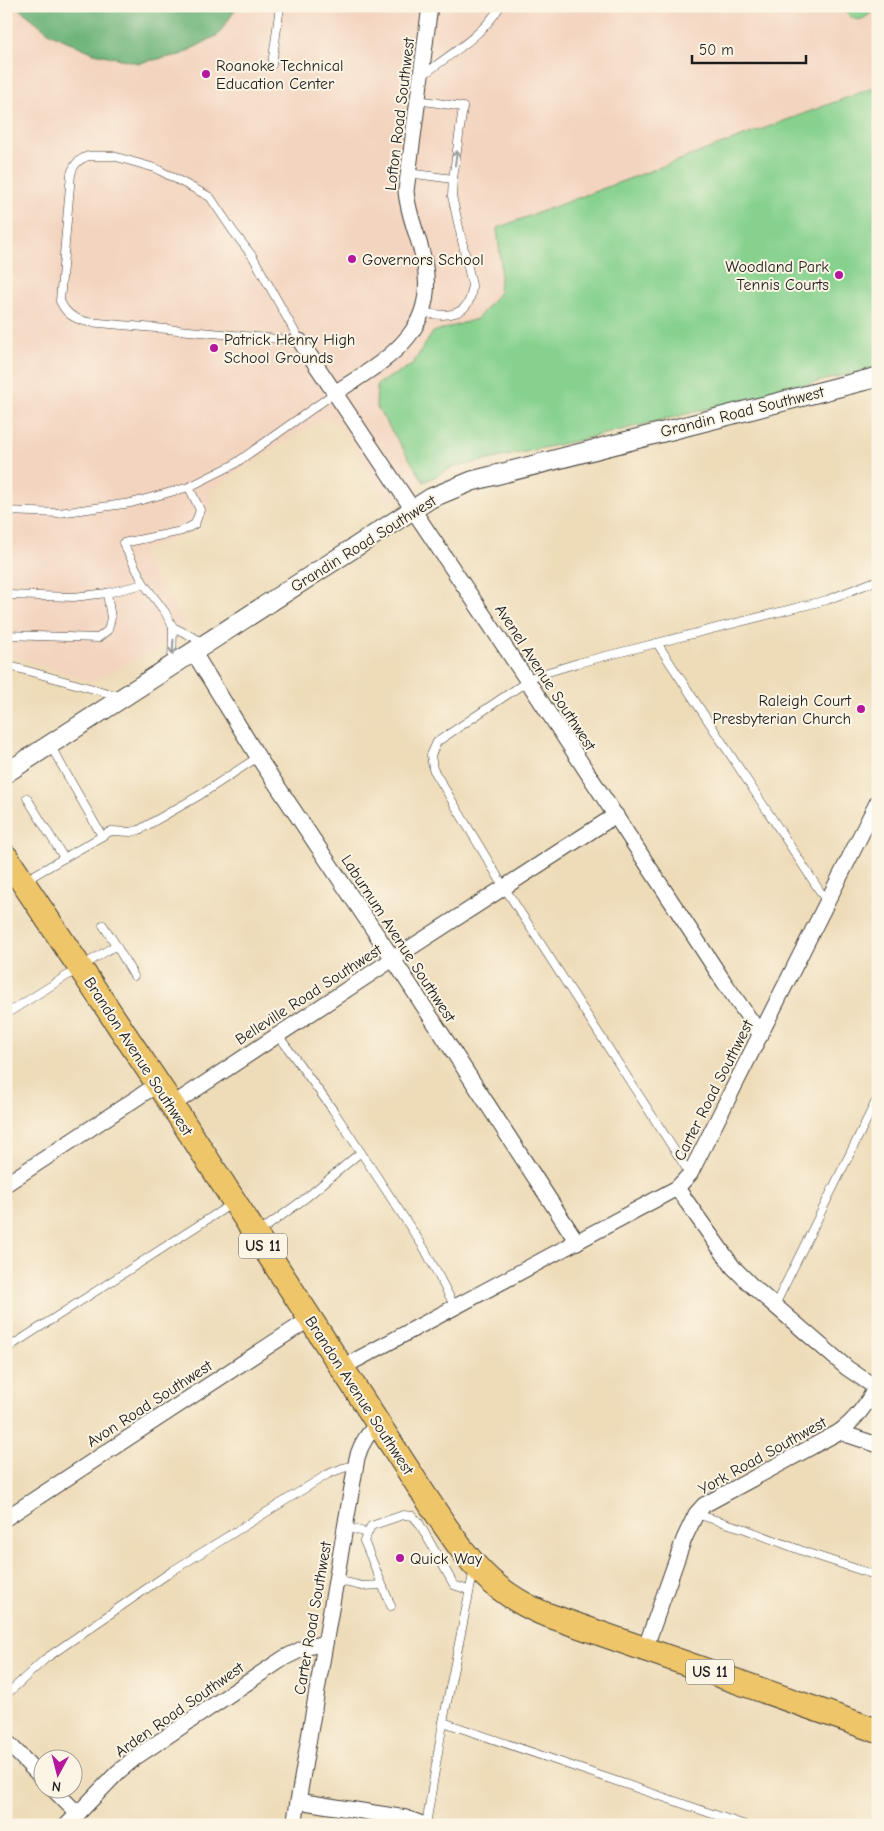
<svg xmlns="http://www.w3.org/2000/svg" width="884" height="1831" viewBox="0 0 884 1831" font-family="'Comic Neue',sans-serif">
<style>
.built{fill:#f3d4bf}
.green{fill:#86d18e;stroke:#517655}
.forest{fill:#6cb379;stroke:#44684a}
.lines{fill:none;stroke-linecap:round;stroke-linejoin:round}
.service-casing{stroke:#3c3934;stroke-width:9}
.minor-casing{stroke:#3c3934;stroke-width:17}
.tertiary-casing{stroke:#3c3934;stroke-width:21}
.primary-casing{stroke:#3c3934;stroke-width:26}
.service{stroke:#fff;stroke-width:8}
.minor{stroke:#fff;stroke-width:15}
.tertiary{stroke:#fff;stroke-width:19}
.primary{stroke:#eec569;stroke-width:24}
.oneway{stroke:#999}
.poi-dot{fill:#b5179e;stroke:#fcf5e5;stroke-width:2}
.labels{text-anchor:middle;stroke-width:4;stroke-linejoin:round;paint-order:stroke}
.shield{fill:#fcf5e5;stroke:#5f5d58;stroke-width:1}
.shield-label{font-size:15px;font-weight:bold;fill:#1c1c1c}
.poi-label{font-size:16px;fill:#1c1c1c;stroke:#fcf5e5;text-anchor:start}
.street-label{font-size:16px;fill:#1c1c1c;stroke:#fcf5e5}
</style>
<rect width="100%" height="100%" fill="#fcf5e5"/>
<filter id="ink" filterUnits="userSpaceOnUse"><feTurbulence type="fractalNoise" baseFrequency=".02" numOctaves="2"/><feDisplacementMap in="SourceGraphic" scale="10" xChannelSelector="R" yChannelSelector="G"/><feConvolveMatrix kernelMatrix="1 2 1 2 8 2 1 2 1" color-interpolation-filters="sRGB"/></filter>
<filter id="wash" filterUnits="userSpaceOnUse"><feTurbulence type="fractalNoise" baseFrequency=".0096" numOctaves="4" result="noise"/><feDisplacementMap in="SourceGraphic" scale="20" xChannelSelector="R" yChannelSelector="G"/><feGaussianBlur stdDeviation="1.12" result="paint"/><feColorMatrix in="noise" values="0 0 0 0 0 0 0 0 0 0 0 0 0 0 0 0 0 1.4 0 .05"/><feComposite in="paint" operator="in"/></filter>
<g filter="url(#wash)">
<rect width="100%" height="100%" fill="#eedcb9"/>
<polygon class="built" points="6,6 878,6 878,86 497,228 501,263 499,293 477,319 433,332 412,365 377,384 397,438 414,468 424,482 389,504 342,426 321,419 211,489 209,514 192,532 140,551 189,632 92,682 6,654"/>
<g class="green">
<path d="M842,6H875L876,8C861,23 855,25 842,6Z"/>
<polygon points="878,86 878,367 580,440 451,468 424,482 376,406 377,384 412,365 433,332 477,319 499,293 501,263 497,228"/>
</g>
<polygon class="forest" points="16,6 238,6 218,35 180,55 138,63 94,53 51,34"/>
</g>
<g filter="url(#ink)">
<g class="lines">
<defs>
<g id="service">
<polyline points="272,65 280,6"/>
<path d="M422,76C446,57 486,33 500,6"/>
<path d="M88,156H113L155,168L210,197L233,231L253,257L300,341L88,322C74,319 66,314 60,301L71,174C74,164 78,160 88,156Z"/>
<polyline points="408,173 453,179 463,107 418,100"/>
<path d="M422,312C446,318 472,317 472,285L452,196L453,179"/>
<polyline points="6,511 59,513 131,503 189,487 233,465 336,392"/>
<polyline points="144,584 165,612 173,627 172,663"/>
<polyline points="6,595 74,597 107,593 144,584 123,543 182,531 195,524 200,510 189,487"/>
<polyline points="173,627 205,643"/>
<polyline points="6,635 98,638 108,630 111,618 107,593"/>
<polyline points="657,643 827,902"/>
<polyline points="6,665 119,696"/>
<polyline points="50,745 102,836"/>
<polyline points="27,798 64,858"/>
<polyline points="24,881 111,831 131,832 139,830 200,795 258,757"/>
<polyline points="103,925 116,945"/>
<polyline points="6,1014 116,945 134,976"/>
<polyline points="278,1035 333,1110 424,1248 455,1307"/>
<polyline points="690,1174 504,887 433,769 431,755 437,742 535,676 578,663 827,600 878,580"/>
<polyline points="258,1233 307,1197 361,1152"/>
<polyline points="775,1305 878,1097"/>
<polyline points="6,1349 233,1203"/>
<polyline points="696,1514 745,1529 808,1553 878,1576"/>
<polyline points="345,1527 361,1531 367,1535"/>
<polyline points="336,1580 362,1586 382,1585"/>
<polyline points="391,1606 364,1541 371,1526 403,1515 413,1516 419,1523 454,1585 468,1590"/>
<polyline points="6,1695 45,1659 172,1571 328,1474 343,1468 356,1465"/>
<polyline points="443,1722 745,1825"/>
<polyline points="279,1825 295,1823"/>
<polyline points="426,1825 443,1722 474,1569"/>
</g>
<g id="minor">
<polyline points="300,341 527,680 724,982 761,1035"/>
<path d="M336,392C386,360 439,332 424,261C419,237 408,216 406,191L430,6"/>
<polyline points="194,653 258,757 393,959 577,1242"/>
<polyline points="172,1105 393,959 616,815"/>
<polyline points="6,1184 158,1084"/>
<polyline points="677,1188 733,1267 752,1286 847,1368 875,1387"/>
<polyline points="343,1367 677,1188 690,1174 878,801"/>
<polyline points="839,1432 878,1445"/>
<polyline points="6,1518 311,1318"/>
<path d="M645,1649L684,1539L696,1514L704,1505L839,1432C857,1419 868,1403 878,1383"/>
<polyline points="6,1741 42,1778"/>
<polyline points="52,1788 78,1814"/>
<polyline points="298,1801 406,1818 425,1825"/>
<polyline points="67,1825 118,1772 136,1757 284,1658 304,1648 325,1643"/>
<path d="M294,1825L357,1458C361,1443 368,1434 378,1423"/>
</g>
<polyline id="tertiary" points="6,773 431,498 472,481 878,377"/>
<path id="primary" d="M6,857L172,1105L423,1493C445,1525 467,1563 498,1587C512,1598 526,1606 542,1613L878,1731"/>
</defs>
<use href="#service" class="service-casing"/>
<use href="#minor" class="minor-casing"/>
<use href="#tertiary" class="tertiary-casing"/>
<use href="#primary" class="primary-casing"/>
<use href="#service" class="service"/>
<use href="#minor" class="minor"/>
<use href="#tertiary" class="tertiary"/>
<use href="#primary" class="primary"/>
</g>
<defs><path id="oneway-shaft" d="M-6 0H5M1.5-3L5.5 0L1.5 3" fill="none" stroke-width="1.6" stroke-linecap="round" stroke-linejoin="round" transform="scale(1.25)"/></defs>
<g class="oneway">
<use href="#oneway-shaft" transform="translate(456 158) rotate(-82)"/>
<use href="#oneway-shaft" transform="translate(173 647) rotate(93)"/>
</g>
</g>
<g class="poi-dot">
<circle cx="206" cy="74" r="5"/>
<circle cx="352" cy="259" r="5"/>
<circle cx="839" cy="275" r="5"/>
<circle cx="214" cy="348" r="5"/>
<circle cx="861" cy="709" r="5"/>
<circle cx="400" cy="1558" r="5"/>
</g>
<g class="labels">
<g class="shield">
<rect x="239" y="1233.5" width="48" height="25" rx="4"/>
<rect x="686" y="1659.5" width="48" height="25" rx="4"/>
</g>
<g class="shield-label">
<text x="263" y="1251">US 11</text>
<text x="710" y="1677">US 11</text>
</g>
<g class="poi-label">
<text x="216" y="71">Roanoke Technical<tspan x="216" dy="18">Education Center</tspan></text>
<text x="362" y="265">Governors School</text>
<text x="829" y="272" text-anchor="end">Woodland Park<tspan x="829" dy="18">Tennis Courts</tspan></text>
<text x="224" y="345">Patrick Henry High<tspan x="224" dy="18">School Grounds</tspan></text>
<text x="851" y="706" text-anchor="end">Raleigh Court<tspan x="851" dy="18">Presbyterian Church</tspan></text>
<text x="410" y="1564">Quick Way</text>
</g>
<g class="street-label">
<text transform="translate(399 114) rotate(-83)" y="6">Lofton Road Southwest</text>
<text transform="translate(742 411) rotate(-14)" y="6">Grandin Road Southwest</text>
<text transform="translate(363 543) rotate(-32)" y="6">Grandin Road Southwest</text>
<text transform="translate(546 677) rotate(57)" y="6">Avenel Avenue Southwest</text>
<text transform="translate(399 938) rotate(57)" y="6">Laburnum Avenue Southwest</text>
<text transform="translate(308 994) rotate(-33)" y="6">Belleville Road Southwest</text>
<text transform="translate(139 1056) rotate(57)" y="6">Brandon Avenue Southwest</text>
<text transform="translate(713 1090) rotate(-63)" y="6">Carter Road Southwest</text>
<text transform="translate(360 1395) rotate(57)" y="6">Brandon Avenue Southwest</text>
<text transform="translate(149 1403) rotate(-33)" y="6">Avon Road Southwest</text>
<text transform="translate(762 1455) rotate(-29)" y="6">York Road Southwest</text>
<text transform="translate(312 1618) rotate(-80)" y="6">Carter Road Southwest</text>
<text transform="translate(179 1709) rotate(-35)" y="6">Arden Road Southwest</text>
</g>
</g>
<rect width="884" height="1831" fill="none" stroke="#fcf5e5" stroke-width="25"/>
<g transform="translate(58 1774) rotate(187)"><circle r="24" fill="#fcf5e5" stroke="#a29e95"/>
<path d="M0-4L9 19L0 12L-9 19Z" fill="#b5179e"/>
<text y="-8" font-size="14" font-weight="bold" text-anchor="middle" fill="#1c1c1c">N</text>
</g>
<path d="M692 55v8h114v-8" fill="none" stroke="#1c1c1c" stroke-width="2.5"/>
<text x="699" y="55" font-size="15" fill="#1c1c1c" stroke="#fcf5e5" stroke-width="4" paint-order="stroke">50 m</text>
</svg>
